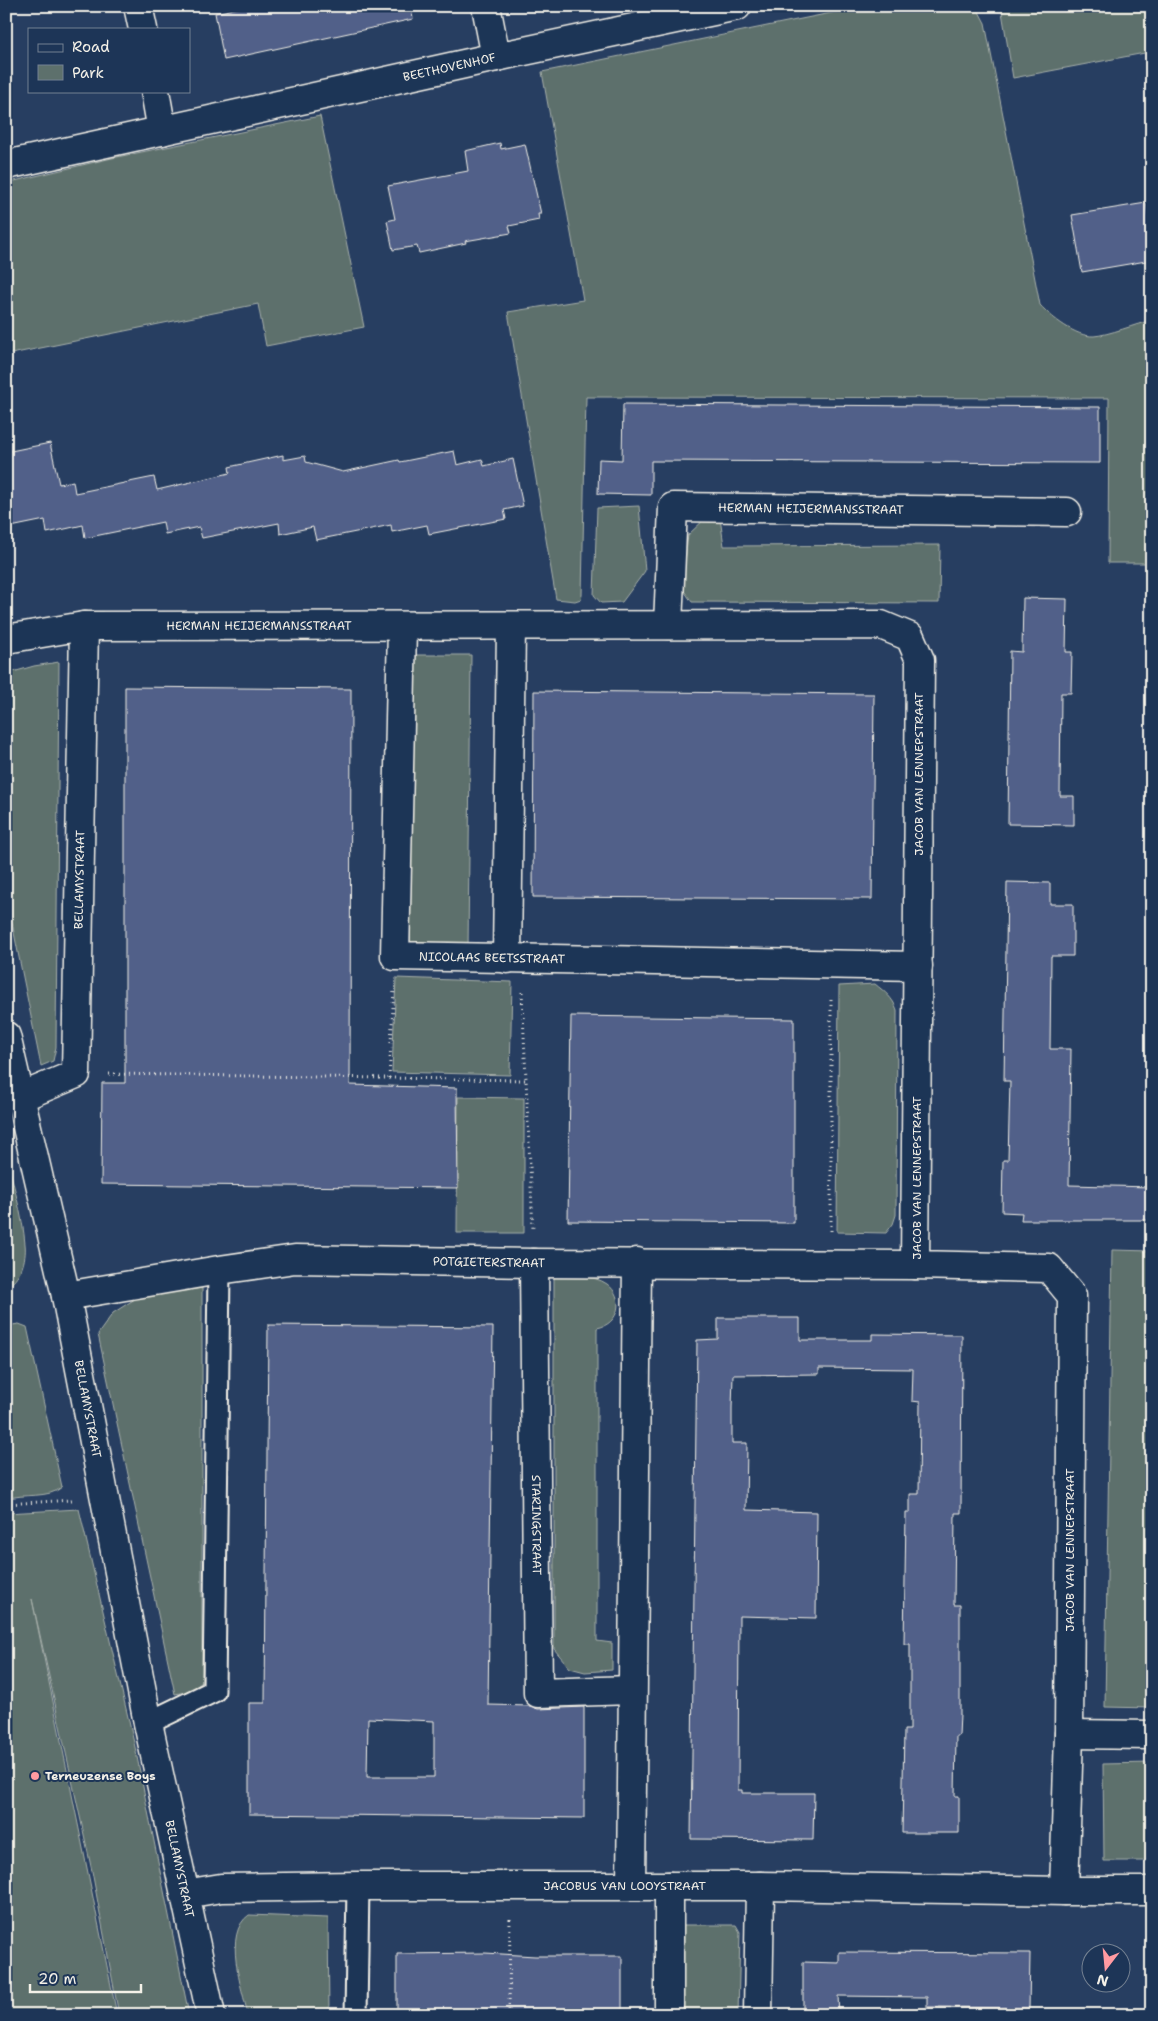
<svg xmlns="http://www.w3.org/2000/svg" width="1158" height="2021" viewBox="0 0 1158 2021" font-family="'Shantell Sans',sans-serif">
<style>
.green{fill:#5d706c;stroke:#a8b0aa}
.building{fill:#516189;stroke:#f4f1e8;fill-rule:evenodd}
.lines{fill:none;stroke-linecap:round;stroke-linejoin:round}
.service-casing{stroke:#f4f1e8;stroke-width:25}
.minor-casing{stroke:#f4f1e8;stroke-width:31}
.path{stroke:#f4f1e8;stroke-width:3;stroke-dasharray:1 4;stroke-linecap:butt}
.service{stroke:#1d3557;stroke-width:21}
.minor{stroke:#1d3557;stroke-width:28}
.poi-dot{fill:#ff9aa2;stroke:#1d3557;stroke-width:2}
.labels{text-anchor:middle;stroke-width:4;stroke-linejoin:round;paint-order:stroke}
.street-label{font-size:12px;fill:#f4f1e8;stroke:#1d3557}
.poi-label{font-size:12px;font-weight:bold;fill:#f4f1e8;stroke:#1d3557;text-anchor:start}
</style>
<rect width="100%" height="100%" fill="#273e61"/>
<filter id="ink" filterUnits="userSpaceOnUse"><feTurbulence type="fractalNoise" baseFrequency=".02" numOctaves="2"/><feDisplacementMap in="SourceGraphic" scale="10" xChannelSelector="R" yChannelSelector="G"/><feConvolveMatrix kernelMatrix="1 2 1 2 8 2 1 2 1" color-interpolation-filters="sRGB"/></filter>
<g filter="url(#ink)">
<g class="green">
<path d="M865,6H976L985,23L1040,305C1052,318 1076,337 1094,336C1108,335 1137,324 1152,320V563H1108L1109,398L586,397L582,595L581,599L575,601L556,599L508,312L583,300L542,72Z"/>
<polygon points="1001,6 1152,6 1152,58 1150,52 1013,78"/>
<polygon points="320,116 364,327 266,346 258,304 6,355 6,183 112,158"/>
<polygon points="639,506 645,571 622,602 601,603 594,595 597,508"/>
<polygon points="707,517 720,518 724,546 940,545 939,603 692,602 682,588 688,535"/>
<polygon points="414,655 471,655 468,949 410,949"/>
<polygon points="59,662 56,1047 53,1061 41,1066 6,893 6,674 34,666"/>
<polygon points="396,978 512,982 510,1075 392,1072"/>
<path d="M875,984C885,992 893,998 897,1010L896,1215L893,1224L886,1233L837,1232L839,986Z"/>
<polygon points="458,1097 524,1098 524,1233 457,1233"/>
<path d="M6,1153C12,1181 23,1216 25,1244C27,1260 20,1280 6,1287Z"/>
<polygon points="1112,1250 1152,1251 1152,1708 1105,1707"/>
<path d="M554,1277C570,1277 593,1274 607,1284C625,1297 620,1324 597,1328V1641L612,1643V1670L585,1672L570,1668L554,1649Z"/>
<polygon points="202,1288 202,1682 191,1691 175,1694 98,1334 113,1313 138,1297"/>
<path d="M19,1324L27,1327L62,1487C49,1499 23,1493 6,1499V1326Z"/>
<polygon points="79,1509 135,1747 189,2015 119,2015 92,1871 32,1599 117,2015 6,2015 6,1513"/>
<polygon points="1152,1763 1152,1861 1104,1861 1103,1764"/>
<path d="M249,1915L328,1918L329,2015H248C242,1988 222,1934 249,1915Z"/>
<polygon points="683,1925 736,1925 740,1932 738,2015 683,2015"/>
</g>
<g class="building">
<polygon points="248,6 411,6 413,19 224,60 215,13"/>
<polygon points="500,143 501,149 525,144 541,214 538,214 539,220 509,226 511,233 465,241 466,243 419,253 417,246 393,250 387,221 395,219 388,186 468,171 465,151"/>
<polygon points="1146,203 1152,239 1152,260 1082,272 1072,215"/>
<polygon points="623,404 1100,407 1100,463 651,461 651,495 598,494 599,459 622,460"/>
<polygon points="50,443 59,484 73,481 75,493 154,477 157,490 230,473 229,467 283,455 283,460 305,456 306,462 343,472 399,460 400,462 454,451 457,465 482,459 484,466 513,459 523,506 504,510 506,519 429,534 427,525 392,532 391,525 316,540 313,527 280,534 279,523 202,538 199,527 165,534 163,522 85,538 83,525 47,533 45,520 6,528 6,452"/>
<polygon points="1023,598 1067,599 1066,652 1072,652 1071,693 1061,693 1060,796 1074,796 1074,825 1008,824 1010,651 1022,652"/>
<polygon points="125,687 351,689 350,1085 457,1088 458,1188 101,1184 102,1083 125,1083"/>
<polygon points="534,691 874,694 872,899 533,897"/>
<polygon points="1007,882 1050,883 1050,904 1073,904 1073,956 1051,956 1050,1049 1071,1049 1069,1185 1152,1187 1152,1220 1021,1220 1022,1213 1002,1212 1003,1160 1008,1160 1010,1081 1004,1081"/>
<polygon points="571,1016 794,1019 794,1223 568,1221"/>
<polygon points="718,1318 800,1318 800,1340 872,1340 872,1334 962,1335 961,1513 955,1513 954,1605 960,1605 960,1714 959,1736 956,1736 955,1796 959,1796 959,1833 902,1833 904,1730 910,1730 910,1644 904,1644 906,1513 910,1513 910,1494 919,1494 920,1402 912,1401 913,1369 819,1368 819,1374 733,1375 732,1408 732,1443 747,1443 746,1510 817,1512 816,1618 739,1616 738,1790 742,1790 742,1793 814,1793 813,1840 691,1839 697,1340 718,1339"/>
<path d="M268,1325L493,1327L488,1705L530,1706L538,1709L584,1707V1818L249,1814V1703H265ZM368,1718L434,1721V1777H367Z"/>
<polygon points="839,1952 1030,1953 1029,2008 927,2007 927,1997 838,1996 839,2015 803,2015 803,1962 839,1963"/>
<polygon points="485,1953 535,1956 622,1956 622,2015 503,2012 503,2015 397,2015 397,1954"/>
</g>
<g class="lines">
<defs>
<g id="service">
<polyline points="148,1723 214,1691 219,1270"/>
<polyline points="356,2015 358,1886"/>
</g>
<g id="minor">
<polyline points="138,6 143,29"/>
<polyline points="486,6 496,57"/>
<polyline points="155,91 162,131"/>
<path id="s1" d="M6,165L496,57L737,6"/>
<path id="s2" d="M668,625L673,507L1067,512"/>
<path id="s3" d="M402,627L395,956L918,966"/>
<path id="s4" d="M6,639L84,626L881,625L910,637L920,660L915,1265L1049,1268L1072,1296L1069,1734L1064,1891H1152"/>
<polyline points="507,959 511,626"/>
<path id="s5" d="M6,1036L66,1296L148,1723L211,2015"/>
<path id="s6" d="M21,1097L76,1074L84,626"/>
<path id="s7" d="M534,1263L538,1693L632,1690"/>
<path id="s8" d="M66,1296L219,1270L295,1259L534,1263L915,1265"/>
<polyline points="1069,1734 1152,1735"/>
<polyline points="631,1886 637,1262"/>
<path id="s9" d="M185,1894L221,1888L358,1886H760L1064,1891"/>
<polyline points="669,2015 669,1886"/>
<polyline points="758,2015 760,1886"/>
</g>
</defs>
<use href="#service" class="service-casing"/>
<use href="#minor" class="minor-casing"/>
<g class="path">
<polyline points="522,992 533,1230"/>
<polyline points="109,1074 527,1080"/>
<polyline points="389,1078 394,989"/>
<polyline points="831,1231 831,997"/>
<polyline points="6,1504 72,1500"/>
<polyline points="509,2015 510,1918"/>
</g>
<use href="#service" class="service"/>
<use href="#minor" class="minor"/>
</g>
</g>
<circle class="poi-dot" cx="35" cy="1776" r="5"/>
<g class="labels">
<g class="street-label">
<text dy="4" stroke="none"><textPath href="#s1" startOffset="454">BEETHOVENHOF</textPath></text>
<text dy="4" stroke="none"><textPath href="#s2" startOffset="256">HERMAN HEIJERMANSSTRAAT</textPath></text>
<text dy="4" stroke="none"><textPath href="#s4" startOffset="254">HERMAN HEIJERMANSSTRAAT</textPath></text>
<text transform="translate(919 774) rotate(-90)" y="4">JACOB VAN LENNEPSTRAAT</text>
<text dy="4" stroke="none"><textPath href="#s6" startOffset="254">BELLAMYSTRAAT</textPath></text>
<text dy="4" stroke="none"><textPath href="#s3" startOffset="426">NICOLAAS BEETSSTRAAT</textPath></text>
<text transform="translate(917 1178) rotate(-90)" y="4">JACOB VAN LENNEPSTRAAT</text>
<text dy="4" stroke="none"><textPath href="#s8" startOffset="426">POTGIETERSTRAAT</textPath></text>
<text dy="4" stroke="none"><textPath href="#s5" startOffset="382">BELLAMYSTRAAT</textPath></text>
<text dy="4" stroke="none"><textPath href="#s7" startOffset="262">STARINGSTRAAT</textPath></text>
<text transform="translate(1070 1550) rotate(-90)" y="4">JACOB VAN LENNEPSTRAAT</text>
<text dy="4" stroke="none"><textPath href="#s5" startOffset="851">BELLAMYSTRAAT</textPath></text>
<text dy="4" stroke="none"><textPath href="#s9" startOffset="440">JACOBUS VAN LOOYSTRAAT</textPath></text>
</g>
<g class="poi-label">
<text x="45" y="1780">Terneuzense Boys</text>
</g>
</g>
<rect width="1158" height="2021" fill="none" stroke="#1d3557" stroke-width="25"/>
<rect x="12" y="12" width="1133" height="1996" fill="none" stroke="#f4f1e8" stroke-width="2" filter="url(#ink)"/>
<rect x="28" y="28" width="162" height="65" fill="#1d3557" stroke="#738091"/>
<rect x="38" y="44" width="25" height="8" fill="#1d3557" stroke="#738091"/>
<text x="72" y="52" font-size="15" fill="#f4f1e8">Road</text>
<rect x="38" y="65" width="25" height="15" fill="#5d706c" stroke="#738091"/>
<text x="72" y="78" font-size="15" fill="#f4f1e8">Park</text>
<g transform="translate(1106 1968) rotate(196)"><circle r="24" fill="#1d3557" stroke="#738091"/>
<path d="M0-4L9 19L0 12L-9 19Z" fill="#ff9aa2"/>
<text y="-8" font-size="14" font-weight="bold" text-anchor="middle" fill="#f4f1e8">N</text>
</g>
<path d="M30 1984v8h111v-8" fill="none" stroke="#f4f1e8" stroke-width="2.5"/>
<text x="38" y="1984" font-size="15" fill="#f4f1e8" stroke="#1d3557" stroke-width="4" paint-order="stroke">20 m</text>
</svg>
